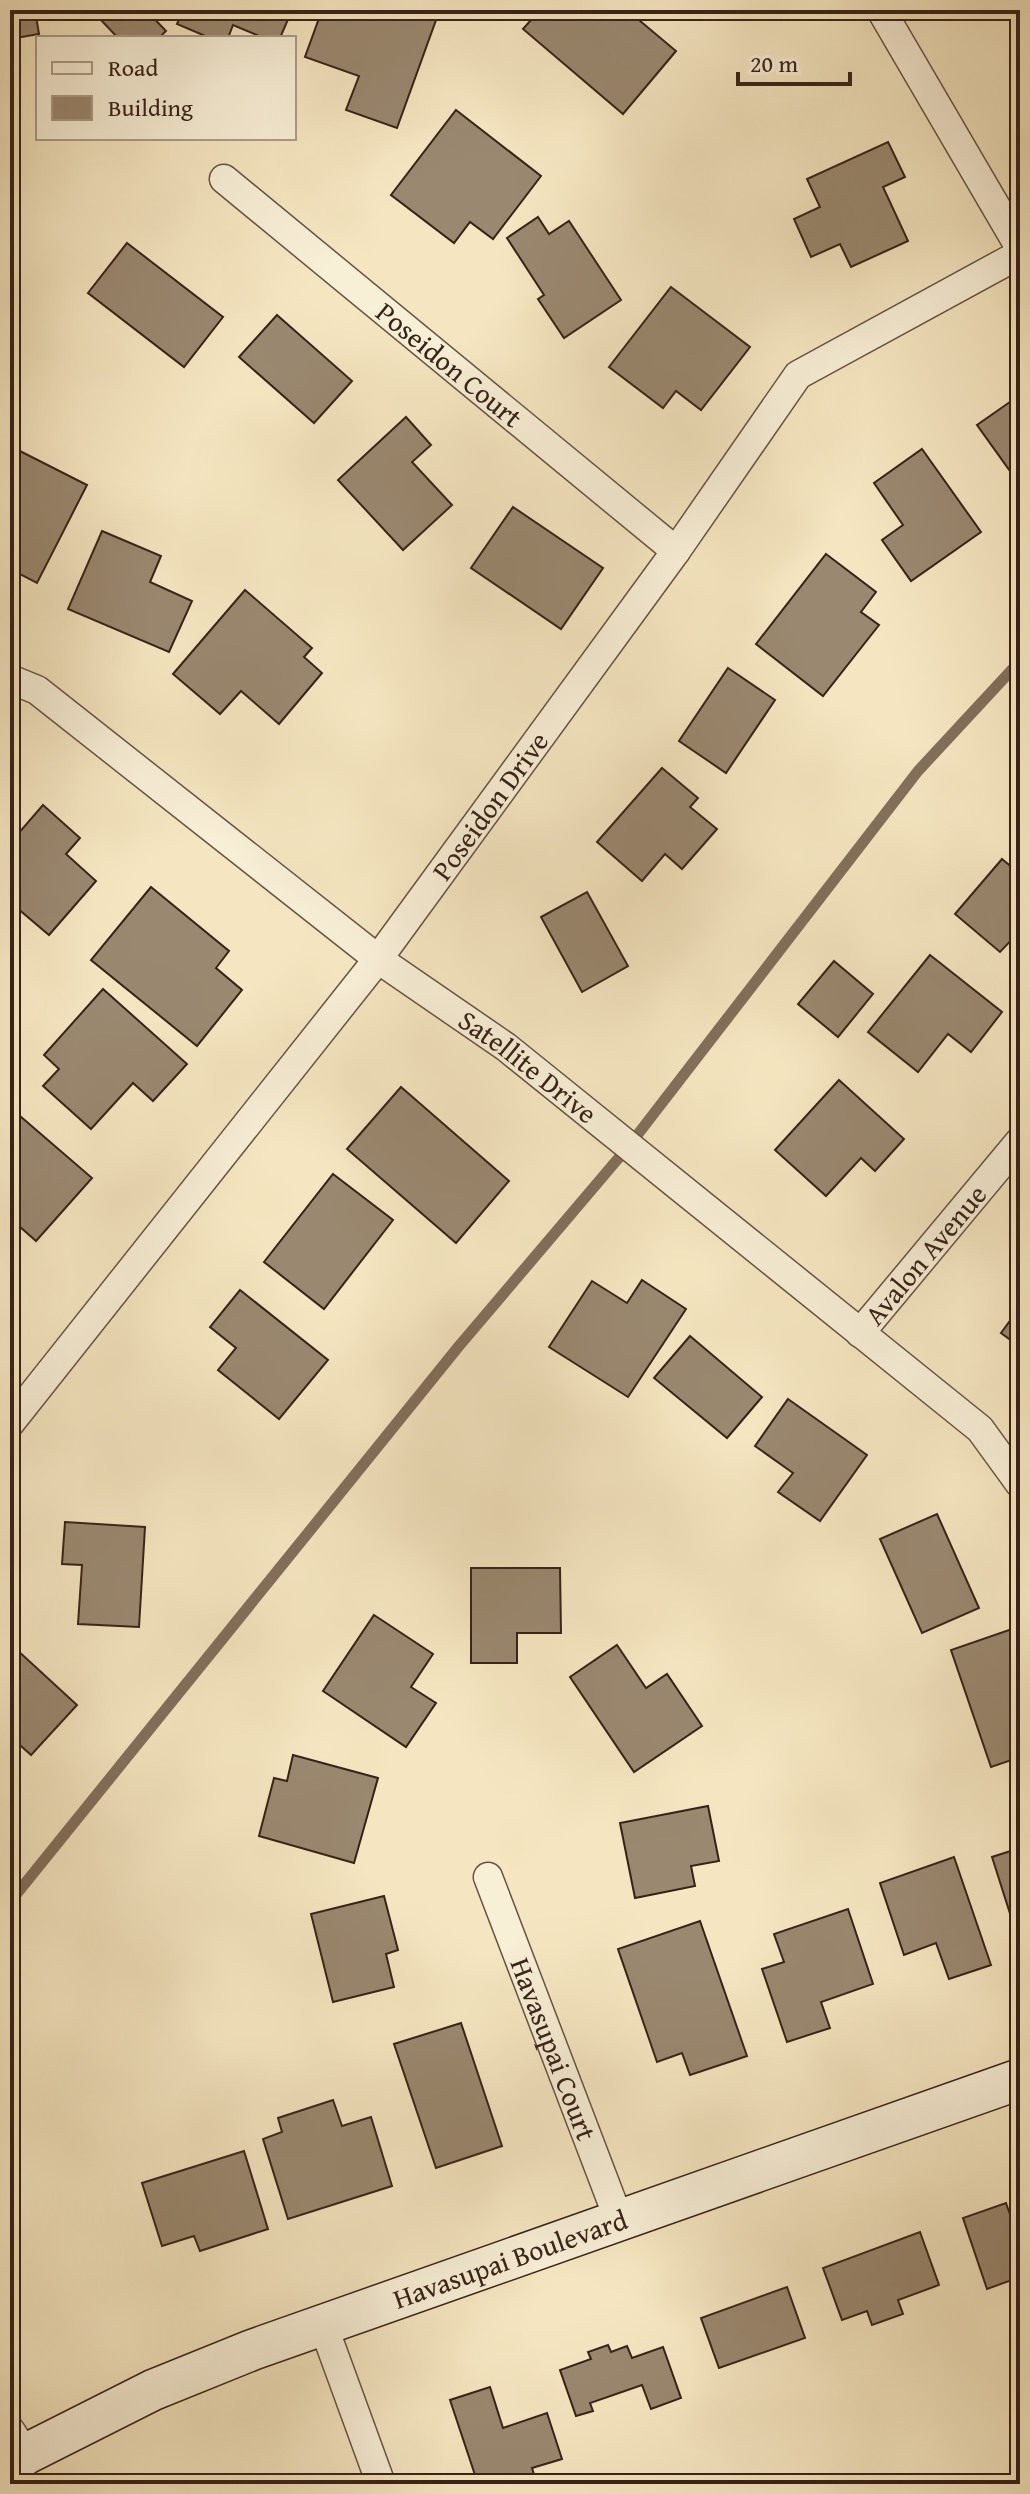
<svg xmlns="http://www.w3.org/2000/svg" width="1030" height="2494" viewBox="0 0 1030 2494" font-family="'Gentium Book Plus',serif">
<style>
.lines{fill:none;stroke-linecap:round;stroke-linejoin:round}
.stream{stroke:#826f5b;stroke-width:11}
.building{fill:#9a8870;stroke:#372218;stroke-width:2}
.street-casing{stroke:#665342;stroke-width:31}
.secondary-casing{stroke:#372218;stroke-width:43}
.street{stroke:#f8efd7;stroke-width:28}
.secondary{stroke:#f8efd7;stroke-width:40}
.labels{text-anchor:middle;stroke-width:6;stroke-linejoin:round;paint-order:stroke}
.street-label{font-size:28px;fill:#372218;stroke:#f8efd7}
</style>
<rect width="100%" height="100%" fill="#f5e6c1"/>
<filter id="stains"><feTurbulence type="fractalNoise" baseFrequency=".0025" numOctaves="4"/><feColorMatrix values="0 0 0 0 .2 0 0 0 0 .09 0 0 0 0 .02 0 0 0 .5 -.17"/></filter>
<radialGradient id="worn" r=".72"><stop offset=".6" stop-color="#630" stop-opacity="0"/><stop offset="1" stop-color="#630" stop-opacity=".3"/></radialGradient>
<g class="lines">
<polyline class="stream" points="10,1902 459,1346 628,1147 918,771 1020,661"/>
</g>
<g class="building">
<polygon points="10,10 35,10 39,34 10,39"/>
<polygon points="110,10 146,10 166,31 159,38 118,38 100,19"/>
<polygon points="183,10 292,10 280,38 264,38 233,25 228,38 210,38 177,24"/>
<polygon points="322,10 408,10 436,20 397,128 346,110 359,76 305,57"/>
<polygon points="540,10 627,10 676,51 623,114 523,29"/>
<polygon points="456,110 541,176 493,239 470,222 454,243 391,195"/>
<polygon points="888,142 905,177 883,187 908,241 851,267 840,244 811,257 794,219 820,207 807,179"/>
<polygon points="538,217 549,234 569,221 621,300 564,338 538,299 544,295 507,238"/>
<polygon points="127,243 223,317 184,367 88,293"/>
<polygon points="671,287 750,347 701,410 676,391 663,408 609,367"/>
<polygon points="277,315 352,381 314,423 239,357"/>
<polygon points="1020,395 1020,485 977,425"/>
<polygon points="406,417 431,445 412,462 452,505 403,550 338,480"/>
<polygon points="10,446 87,485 37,583 10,569"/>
<polygon points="922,449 981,532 911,581 882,540 903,525 874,483"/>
<polygon points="513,507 603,568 561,629 471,568"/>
<polygon points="102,531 161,556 150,582 192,601 169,652 68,609"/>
<polygon points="826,554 876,592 861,612 879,625 823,696 756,644"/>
<polygon points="245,590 312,648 304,657 322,673 279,724 241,691 220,714 173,674"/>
<polygon points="728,668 775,700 726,773 679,741"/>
<polygon points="662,768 698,798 690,807 717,829 682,869 665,854 642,881 597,842"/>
<polygon points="43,805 80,838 66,854 96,881 49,935 10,902 10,843"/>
<polygon points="1002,859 1020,874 1020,931 1000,952 955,914"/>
<polygon points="151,887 229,951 216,968 242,990 197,1046 91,960"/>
<polygon points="587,892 628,966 582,992 541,917"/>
<polygon points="930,955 1002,1012 971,1052 948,1034 918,1072 868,1032"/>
<polygon points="834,961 873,994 838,1037 798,1004"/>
<polygon points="103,989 187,1064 153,1101 133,1083 91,1129 43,1086 59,1069 44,1055"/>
<polygon points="839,1080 904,1139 875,1171 861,1158 826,1196 775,1150"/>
<polygon points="401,1087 509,1181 456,1243 347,1149"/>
<polygon points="20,1116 92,1178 36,1241 10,1218 10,1127"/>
<polygon points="333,1174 393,1220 324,1309 264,1262"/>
<polygon points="642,1280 686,1309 628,1397 549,1347 592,1281 627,1303"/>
<polygon points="240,1290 328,1360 279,1419 218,1370 236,1348 210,1327"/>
<polygon points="1020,1307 1020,1347 1001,1333"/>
<polygon points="690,1336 762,1397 727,1438 654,1378"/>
<polygon points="788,1399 867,1455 820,1521 778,1492 793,1473 755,1446"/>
<polygon points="937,1514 979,1608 922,1633 880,1539"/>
<polygon points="65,1522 145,1527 139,1627 78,1624 82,1565 62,1564"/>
<polygon points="471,1568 560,1568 561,1633 517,1633 517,1663 471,1663"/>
<polygon points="374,1615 433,1654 411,1687 436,1703 406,1747 323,1691"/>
<polygon points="1012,1629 1020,1652 1020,1757 991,1767 951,1650"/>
<polygon points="617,1645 646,1688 667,1674 702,1726 634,1772 570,1677"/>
<polygon points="16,1649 77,1705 31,1755 10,1736 10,1655"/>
<polygon points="293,1755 378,1778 354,1863 259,1836 274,1778 287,1781"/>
<polygon points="708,1806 719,1861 691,1866 695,1886 635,1898 620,1823"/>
<polygon points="1020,1848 1020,1945 992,1857"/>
<polygon points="954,1857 991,1965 949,1979 936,1943 904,1955 880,1883"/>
<polygon points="384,1896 398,1950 386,1954 394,1987 333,2002 311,1914"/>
<polygon points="848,1909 873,1984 821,2002 830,2028 787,2042 762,1969 784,1962 774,1934"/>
<polygon points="700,1921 747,2056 690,2075 682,2053 657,2062 618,1949"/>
<polygon points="461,2023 502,2146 436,2168 394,2044"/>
<polygon points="333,2100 342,2126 371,2117 392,2186 288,2219 263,2139 282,2132 278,2118"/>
<polygon points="244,2151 268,2229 200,2251 194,2236 162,2246 142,2183"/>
<polygon points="1006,2203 1013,2223 1020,2220 1020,2277 987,2289 963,2218"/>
<polygon points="920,2232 939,2285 898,2300 903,2314 872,2325 867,2311 842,2320 823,2268"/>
<polygon points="787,2287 805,2338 719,2368 701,2318"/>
<polygon points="608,2345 611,2352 627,2346 632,2358 663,2347 681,2398 651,2409 642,2385 590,2403 593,2411 576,2416 560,2370 591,2359 588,2352"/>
<polygon points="490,2387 503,2428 547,2413 562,2459 532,2468 537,2484 502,2484 501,2482 478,2484 450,2400"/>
<polygon points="247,2475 250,2484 219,2484"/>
</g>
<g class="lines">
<defs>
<g id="street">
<polyline points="881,10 1020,248"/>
<path id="s1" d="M224,179L676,551"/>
<path id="s2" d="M10,679L37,690L378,959L506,1047L980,1429L1020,1484"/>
<path id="s3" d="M860,1333L1020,1141"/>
<path id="s4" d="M10,1423L378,959L676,551L798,375L1020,254"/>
<path id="s5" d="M488,1877L619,2220"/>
<polyline points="323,2325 381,2484"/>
<polyline points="10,2430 26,2454"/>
</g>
<g id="secondary">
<path id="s6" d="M10,2465L26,2454L153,2390L252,2350L1020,2079"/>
</g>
</defs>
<use href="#street" class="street-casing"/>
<use href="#secondary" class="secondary-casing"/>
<use href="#street" class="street"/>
<use href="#secondary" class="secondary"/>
</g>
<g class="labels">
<g class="street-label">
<text dy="10" stroke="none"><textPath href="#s1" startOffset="292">Poseidon Court</textPath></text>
<text dy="10" stroke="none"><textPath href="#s4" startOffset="782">Poseidon Drive</textPath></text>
<text dy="10" stroke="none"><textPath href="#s2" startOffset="648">Satellite Drive</textPath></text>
<text dy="10" stroke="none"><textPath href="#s3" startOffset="102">Avalon Avenue</textPath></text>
<text dy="10" stroke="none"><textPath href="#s5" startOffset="184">Havasupai Court</textPath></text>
<text dy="10" stroke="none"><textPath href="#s6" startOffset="542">Havasupai Boulevard</textPath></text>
</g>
</g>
<rect width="1030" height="2494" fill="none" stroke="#f5e6c1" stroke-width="40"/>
<rect x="12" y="12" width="1006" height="2470" fill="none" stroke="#372218" stroke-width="4"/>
<rect x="20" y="20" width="990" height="2454" fill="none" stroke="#372218" stroke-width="2"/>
<rect x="36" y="36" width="260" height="104" fill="#f8efd7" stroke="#ab9d8b" stroke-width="2"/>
<rect x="52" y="62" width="40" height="12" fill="#f8efd7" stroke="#ab9d8b" stroke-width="2"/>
<text x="108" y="76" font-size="24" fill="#372218">Road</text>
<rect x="52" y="96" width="40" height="24" fill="#9a8870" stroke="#ab9d8b" stroke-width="2"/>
<text x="108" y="116" font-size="24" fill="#372218">Building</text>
<path d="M738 72v12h112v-12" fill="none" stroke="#372218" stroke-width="4"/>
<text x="750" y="72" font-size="24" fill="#372218" stroke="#f8efd7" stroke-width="6" paint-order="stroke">20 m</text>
<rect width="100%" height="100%" filter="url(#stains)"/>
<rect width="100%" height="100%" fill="url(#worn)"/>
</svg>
